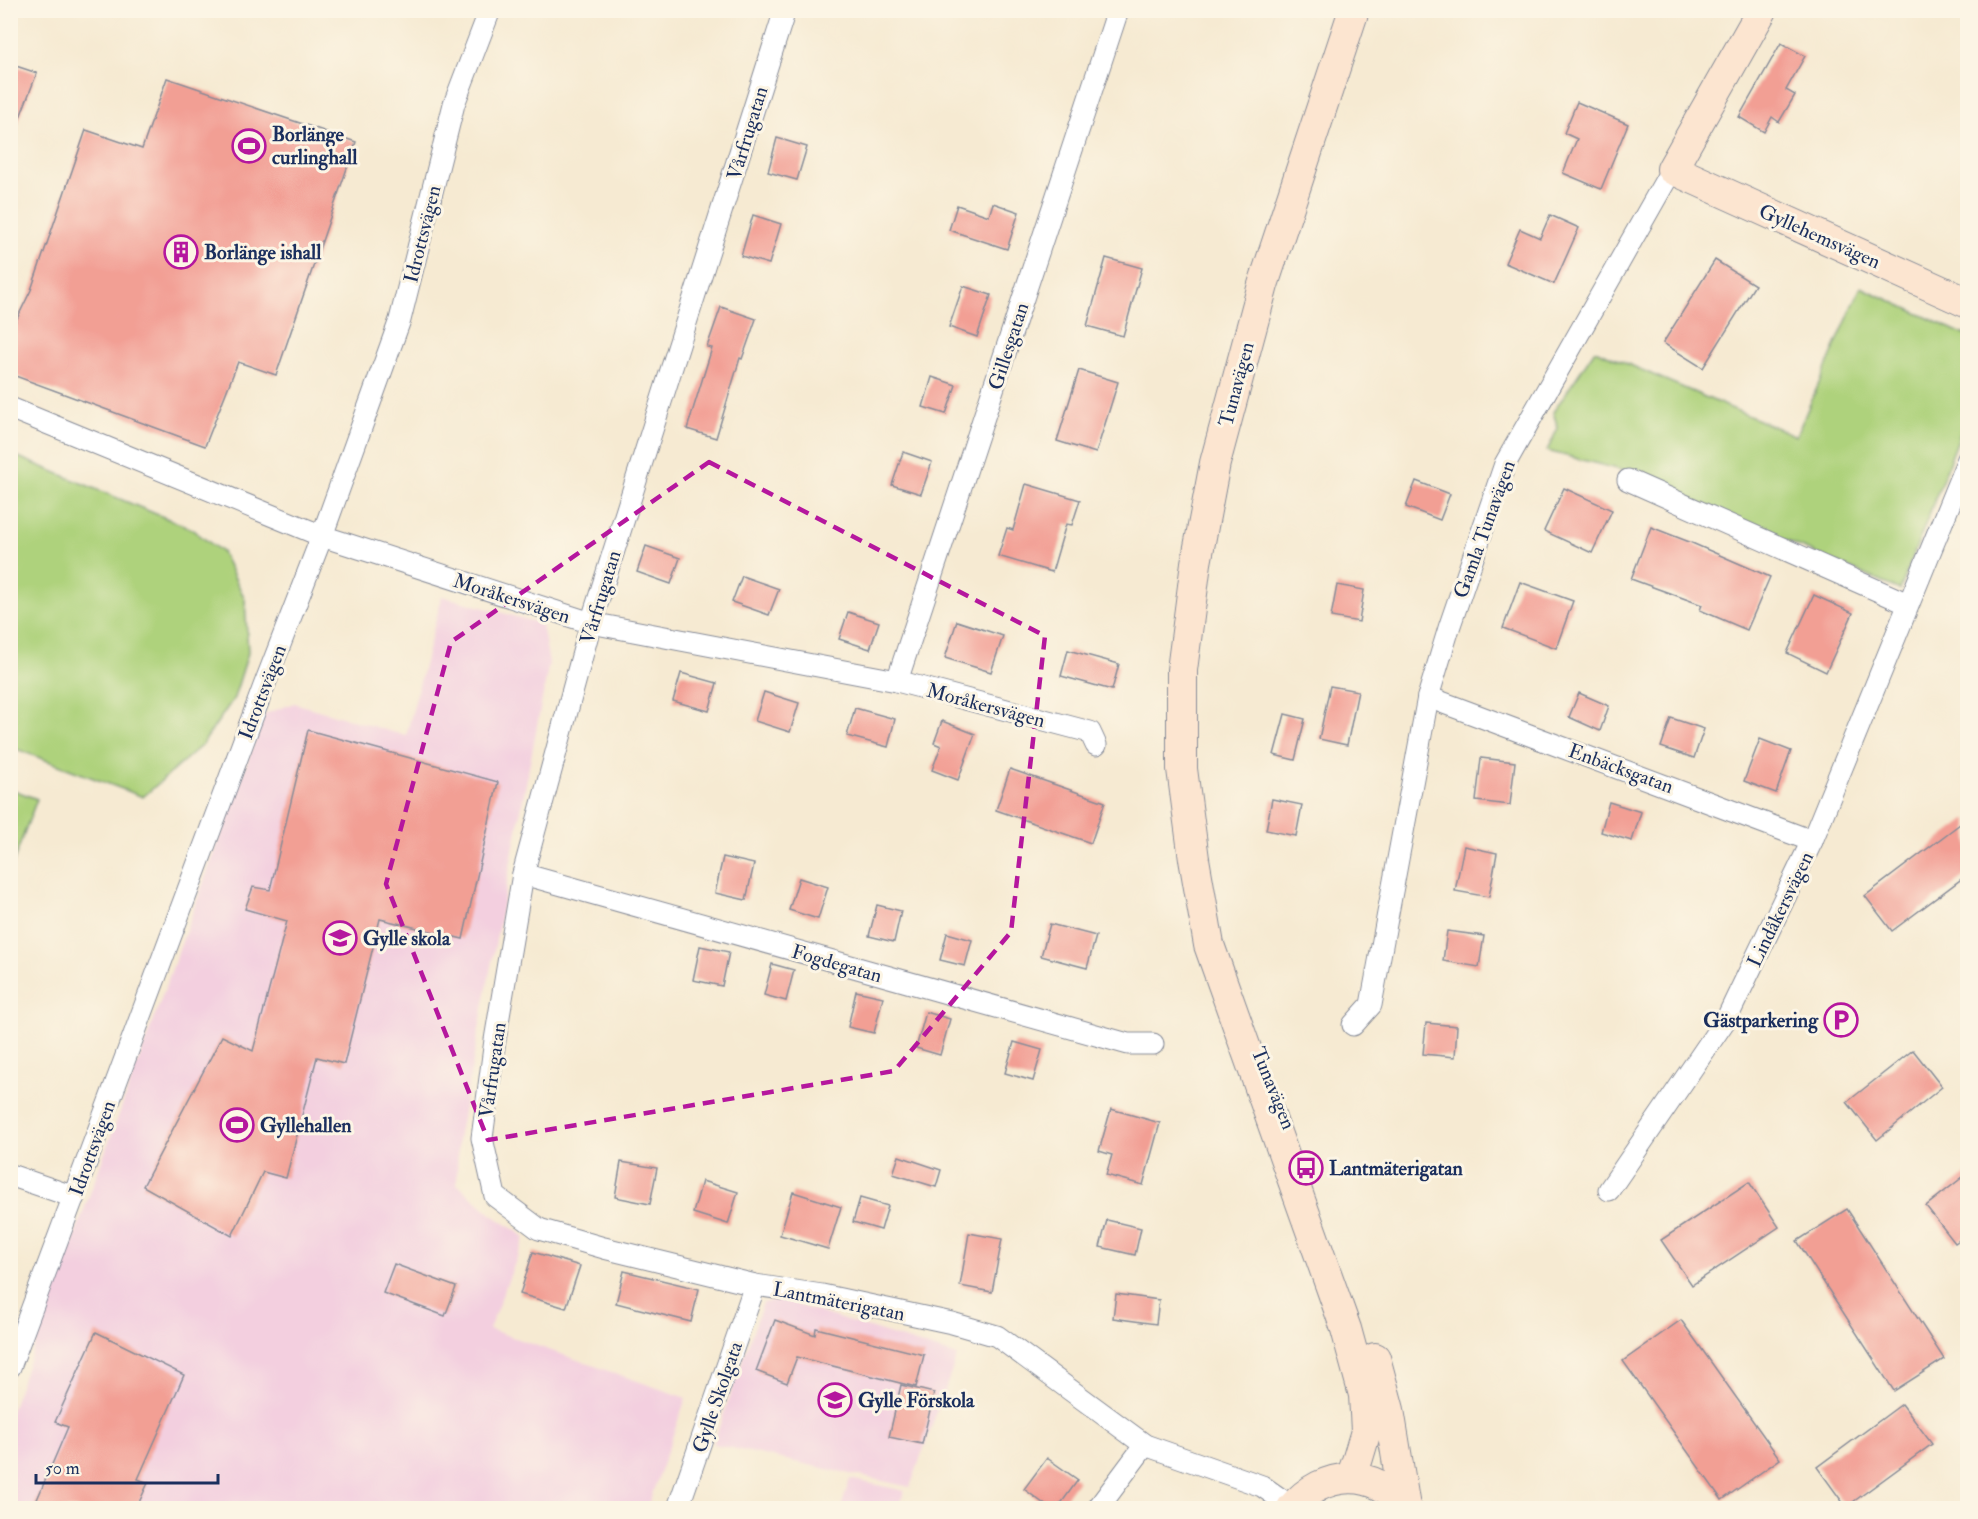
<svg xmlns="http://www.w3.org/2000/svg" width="1978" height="1519" viewBox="0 0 1978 1519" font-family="'IM FELL Double Pica',serif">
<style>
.built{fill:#f3cfdf}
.green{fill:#aed27b;stroke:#64806c;stroke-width:1.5}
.building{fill:#f29f94}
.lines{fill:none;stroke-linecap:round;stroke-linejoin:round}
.street-casing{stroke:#888c98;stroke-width:23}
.secondary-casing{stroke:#888c98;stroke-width:32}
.street{stroke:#fff;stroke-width:21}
.secondary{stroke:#fce5d0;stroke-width:30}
.marked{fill:none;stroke:#b5179e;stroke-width:4.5;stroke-dasharray:12 8;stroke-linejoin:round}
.labels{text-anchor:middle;stroke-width:6;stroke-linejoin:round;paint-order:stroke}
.street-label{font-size:20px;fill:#1b2f5e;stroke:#fcf5e5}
.poi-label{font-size:20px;font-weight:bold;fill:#1b2f5e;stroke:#fcf5e5;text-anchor:start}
</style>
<rect width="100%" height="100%" fill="#fcf5e5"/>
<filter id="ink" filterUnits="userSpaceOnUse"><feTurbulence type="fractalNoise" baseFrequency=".0167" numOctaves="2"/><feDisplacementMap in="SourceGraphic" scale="12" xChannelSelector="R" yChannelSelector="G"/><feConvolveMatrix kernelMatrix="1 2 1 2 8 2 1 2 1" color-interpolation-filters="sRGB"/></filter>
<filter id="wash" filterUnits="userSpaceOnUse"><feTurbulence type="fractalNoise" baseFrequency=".008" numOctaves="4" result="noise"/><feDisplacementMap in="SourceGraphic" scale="24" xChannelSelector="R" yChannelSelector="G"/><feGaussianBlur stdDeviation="1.35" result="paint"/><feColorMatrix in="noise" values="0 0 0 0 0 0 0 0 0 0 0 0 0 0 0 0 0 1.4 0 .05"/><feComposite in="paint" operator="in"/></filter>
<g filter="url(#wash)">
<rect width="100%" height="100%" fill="#f6ead2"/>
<g class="built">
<polygon points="442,596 542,624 549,663 458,1139 457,1184 491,1214 525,1237 489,1329 686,1398 647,1508 11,1508 10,1413 265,714 294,703 406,736"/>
<polygon points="781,1300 957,1356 910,1487 713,1444 763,1303"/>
<polygon points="850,1479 905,1491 897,1508 841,1508"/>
</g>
<g class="green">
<polygon points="1861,287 1967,336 1967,416 1900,590 1625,471 1547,451 1558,428 1553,412 1595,350 1796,436"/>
<polygon points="11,454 190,528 222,552 245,599 248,653 234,698 202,745 143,797 11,747"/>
<polygon points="11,789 37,799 11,868"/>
</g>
<g id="blocks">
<g class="building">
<polygon points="1781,43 1805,56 1786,90 1795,95 1779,122 1772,117 1764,132 1739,117"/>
<polygon points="10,64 37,73 12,138 10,137"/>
<polygon points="167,78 356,142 276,375 238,362 205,446 10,374 10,333 31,290 86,130 142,149"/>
<polygon points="1577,102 1628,124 1601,189 1563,173 1577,139 1564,133"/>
<polygon points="777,138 807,147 797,180 768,172"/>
<polygon points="993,203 1019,212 1007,249 949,230 957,205 989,216"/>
<polygon points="753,215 781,224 769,264 741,256"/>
<polygon points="1550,215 1579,228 1554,284 1505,263 1520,229 1540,238"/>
<polygon points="1106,258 1142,268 1123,336 1087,326"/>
<polygon points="1715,260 1755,285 1703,368 1663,343"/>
<polygon points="963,286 991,295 977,337 949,327"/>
<polygon points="721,307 756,319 742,359 740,358 716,438 687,429 712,348 707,347"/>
<polygon points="1079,370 1118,382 1096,453 1057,441"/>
<polygon points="932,377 956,385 946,414 923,407"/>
<polygon points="903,452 932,462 921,494 892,485"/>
<polygon points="1416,481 1450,494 1440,520 1406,507"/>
<polygon points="1026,484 1080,500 1072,525 1066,524 1052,572 998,556 1007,528 1013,530"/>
<polygon points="1564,488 1612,510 1592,553 1544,531"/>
<polygon points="1651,527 1692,543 1770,577 1747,630 1700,610 1702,605 1631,579"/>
<polygon points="646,546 680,558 671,584 637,572"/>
<polygon points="742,576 779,589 769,615 732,602"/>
<polygon points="1520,582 1573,601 1556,648 1503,628"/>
<polygon points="1337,585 1364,590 1359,622 1331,617"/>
<polygon points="1814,595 1853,613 1826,672 1787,653"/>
<polygon points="848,612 879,622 870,649 839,639"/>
<polygon points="957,621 1003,636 991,672 945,658"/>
<polygon points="1068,650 1119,664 1112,690 1061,676"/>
<polygon points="681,673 717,683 709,711 673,701"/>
<polygon points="1330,686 1358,691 1347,745 1319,739"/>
<polygon points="764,692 799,703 790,732 755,721"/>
<polygon points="1579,693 1609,706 1600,731 1569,717"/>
<polygon points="855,708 895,719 888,747 847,736"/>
<polygon points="1285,714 1305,719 1295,760 1274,755"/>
<polygon points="1671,718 1704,729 1694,758 1661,747"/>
<polygon points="942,721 975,734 958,780 932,770 941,746 934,743"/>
<polygon points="308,730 498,782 463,939 380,919 344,1064 317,1057 286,1178 263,1172 232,1236 143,1186 222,1036 253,1051 287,921 245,909 253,887 270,890"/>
<polygon points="1760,739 1791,751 1776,793 1744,781"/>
<polygon points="1481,758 1515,762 1510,805 1476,801"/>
<polygon points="1010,769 1105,802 1091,843 996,810"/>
<polygon points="1272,799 1302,805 1296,836 1266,830"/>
<polygon points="1609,802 1641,812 1632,841 1601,832"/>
<polygon points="1968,818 1968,874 1892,931 1865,896"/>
<polygon points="1464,846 1497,853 1489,897 1455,891"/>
<polygon points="723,857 754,864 746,900 715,893"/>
<polygon points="799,878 828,887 818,919 789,910"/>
<polygon points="877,905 901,911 894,942 869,936"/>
<polygon points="1050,924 1096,936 1087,968 1041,956"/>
<polygon points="1447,931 1484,936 1479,967 1443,961"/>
<polygon points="947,933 972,940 965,966 940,960"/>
<polygon points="700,946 729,952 722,986 693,980"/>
<polygon points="772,964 794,970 786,1001 764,995"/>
<polygon points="856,991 883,997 874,1033 848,1027"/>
<polygon points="926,1012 950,1019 940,1055 916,1048"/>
<polygon points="1426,1023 1457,1026 1455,1057 1423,1054"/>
<polygon points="1014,1042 1042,1050 1033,1081 1005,1073"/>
<polygon points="1913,1050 1942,1087 1877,1140 1847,1102"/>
<polygon points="1111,1109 1160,1123 1143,1185 1106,1175 1112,1155 1099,1151"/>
<polygon points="899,1156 941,1170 936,1187 893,1174"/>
<polygon points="621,1162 657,1168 650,1204 615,1197"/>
<polygon points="1968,1173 1968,1234 1955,1243 1926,1206"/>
<polygon points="702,1181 738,1192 728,1224 693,1213"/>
<polygon points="1749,1182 1779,1227 1692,1285 1661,1240"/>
<polygon points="793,1192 841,1207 828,1249 780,1235"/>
<polygon points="860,1198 888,1206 881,1230 853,1222"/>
<polygon points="1847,1209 1944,1359 1894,1391 1797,1241"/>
<polygon points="1107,1220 1141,1228 1135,1255 1100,1247"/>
<polygon points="969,1233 1002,1239 992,1292 960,1286"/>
<polygon points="533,1252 580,1266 566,1308 520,1294"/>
<polygon points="394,1264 456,1287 445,1316 383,1293"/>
<polygon points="624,1271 699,1289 691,1322 616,1303"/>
<polygon points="1116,1294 1159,1300 1156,1324 1113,1318"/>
<polygon points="775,1320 815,1335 816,1328 924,1355 916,1387 797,1357 787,1383 756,1371"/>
<polygon points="1681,1320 1780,1459 1722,1500 1623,1361"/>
<polygon points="96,1332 184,1375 138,1479 148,1483 136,1509 33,1509 68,1427 55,1422"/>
<polygon points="901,1385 934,1393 922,1444 889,1437"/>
<polygon points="1902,1404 1932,1444 1846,1507 1817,1467"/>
<polygon points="1047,1458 1078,1480 1057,1509 1051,1509 1024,1489"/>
</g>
</g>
</g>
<g filter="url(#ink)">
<use href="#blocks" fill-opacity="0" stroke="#888c98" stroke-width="1.5"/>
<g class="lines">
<defs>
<g id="street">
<polyline points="785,10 591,623 523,874 495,1040 482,1138 495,1196 539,1229 604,1248 755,1285 822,1295 952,1323 997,1336 1145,1445 1262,1486 1292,1507"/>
<polyline points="10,408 322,536 591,623 897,681 1090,732 1096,745"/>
<polyline points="1628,480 1908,604"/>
<polyline points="897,681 1118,10"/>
<polyline points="1428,697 1812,841"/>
<polyline points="523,874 1128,1044 1153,1044"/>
<polyline points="1353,1025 1371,1005 1428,697 1449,628 1505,464 1672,169"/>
<polyline points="10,1175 74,1197"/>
<polyline points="1609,1190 1728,1016 1812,841 1968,459"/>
<polyline points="10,1367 264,686 322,536 400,320 454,104 490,10"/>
<polyline points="678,1508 755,1285"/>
<polyline points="1098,1508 1145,1445"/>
</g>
<g id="secondary">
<polyline points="1762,10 1672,169 1968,303"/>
<polyline points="1375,1358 1389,1410 1405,1507"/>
<polyline points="1351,1478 1358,1458 1366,1431 1364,1395 1346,1329 1209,945 1194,859 1182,769 1182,670 1196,563 1215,463 1263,285 1354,10"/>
<path d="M1292,1508C1324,1470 1375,1467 1406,1508"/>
</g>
</defs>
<use href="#street" class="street-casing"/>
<use href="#secondary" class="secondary-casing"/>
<use href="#street" class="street"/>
<use href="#secondary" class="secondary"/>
</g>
</g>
<path class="marked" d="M709,462L1045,636L1011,932L894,1071L488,1140L386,884L451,642Z"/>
<defs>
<symbol id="stadium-ring" viewBox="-11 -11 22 22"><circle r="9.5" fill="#fcf5e5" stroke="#b5179e" stroke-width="1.5"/><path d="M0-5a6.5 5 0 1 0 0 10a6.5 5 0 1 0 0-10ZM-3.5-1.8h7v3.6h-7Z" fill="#b5179e"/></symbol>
<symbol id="building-ring" viewBox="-11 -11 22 22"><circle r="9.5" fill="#fcf5e5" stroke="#b5179e" stroke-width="1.5"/><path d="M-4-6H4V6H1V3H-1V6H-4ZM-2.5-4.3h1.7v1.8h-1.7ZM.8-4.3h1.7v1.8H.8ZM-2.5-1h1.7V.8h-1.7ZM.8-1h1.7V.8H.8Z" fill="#b5179e"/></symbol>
<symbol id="school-ring" viewBox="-11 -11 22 22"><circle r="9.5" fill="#fcf5e5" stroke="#b5179e" stroke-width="1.5"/><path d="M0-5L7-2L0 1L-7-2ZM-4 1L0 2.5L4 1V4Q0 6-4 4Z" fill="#b5179e"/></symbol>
<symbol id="parking-ring" viewBox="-11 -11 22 22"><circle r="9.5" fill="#fcf5e5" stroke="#b5179e" stroke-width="1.5"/><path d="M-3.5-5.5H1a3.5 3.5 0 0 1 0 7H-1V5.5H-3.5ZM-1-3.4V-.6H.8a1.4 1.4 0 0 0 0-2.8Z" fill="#b5179e"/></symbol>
<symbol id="bus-ring" viewBox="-11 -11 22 22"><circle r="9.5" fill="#fcf5e5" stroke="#b5179e" stroke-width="1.5"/><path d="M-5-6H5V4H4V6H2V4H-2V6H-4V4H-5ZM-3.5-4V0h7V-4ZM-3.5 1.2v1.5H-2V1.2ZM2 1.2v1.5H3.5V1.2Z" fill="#b5179e"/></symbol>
</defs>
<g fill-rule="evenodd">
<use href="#stadium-ring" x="230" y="127" width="38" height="38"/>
<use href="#building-ring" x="162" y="233" width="38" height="38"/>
<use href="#school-ring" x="321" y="919" width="38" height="38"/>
<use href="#parking-ring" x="1822" y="1001" width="38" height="38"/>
<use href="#stadium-ring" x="218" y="1106" width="38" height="38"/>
<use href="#bus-ring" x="1287" y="1149" width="38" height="38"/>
<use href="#school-ring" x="816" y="1381" width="38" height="38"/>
</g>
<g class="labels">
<g class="street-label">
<text transform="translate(747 133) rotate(-73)" y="7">Vårfrugatan</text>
<text transform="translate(422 234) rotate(-76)" y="7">Idrottsvägen</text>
<text transform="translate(1820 236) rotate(24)" y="7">Gyllehemsvägen</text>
<text transform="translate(1008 346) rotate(-72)" y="7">Gillesgatan</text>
<text transform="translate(1236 384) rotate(-75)" y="7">Tunavägen</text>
<text transform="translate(1484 529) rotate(-70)" y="7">Gamla Tunavägen</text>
<text transform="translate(600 597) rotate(-73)" y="7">Vårfrugatan</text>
<text transform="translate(512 598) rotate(18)" y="7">Moråkersvägen</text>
<text transform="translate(262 692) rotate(-69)" y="7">Idrottsvägen</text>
<text transform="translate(986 705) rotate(15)" y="7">Moråkersvägen</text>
<text transform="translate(1621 768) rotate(20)" y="7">Enbäcksgatan</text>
<text transform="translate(1780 909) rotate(-64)" y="7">Lindåkersvägen</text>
<text transform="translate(837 963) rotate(16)" y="7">Fogdegatan</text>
<text transform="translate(492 1070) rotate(-82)" y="7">Vårfrugatan</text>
<text transform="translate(1274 1088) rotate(68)" y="7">Tunavägen</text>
<text transform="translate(92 1148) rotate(-70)" y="7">Idrottsvägen</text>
<text transform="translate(839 1301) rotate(11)" y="7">Lantmäterigatan</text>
<text transform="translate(717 1397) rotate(-71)" y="7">Gylle Skolgata</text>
</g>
<g class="poi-label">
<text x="272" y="141">Borlänge<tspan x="272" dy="23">curlinghall</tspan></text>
<text x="204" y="259">Borlänge ishall</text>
<text x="363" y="945">Gylle skola</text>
<text x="1818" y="1027" text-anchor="end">Gästparkering</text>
<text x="260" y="1132">Gyllehallen</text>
<text x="1329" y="1175">Lantmäterigatan</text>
<text x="858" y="1407">Gylle Förskola</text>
</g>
</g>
<rect width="1978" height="1519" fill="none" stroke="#fcf5e5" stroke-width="36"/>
<path d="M36 1474v9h182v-9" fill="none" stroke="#1b2f5e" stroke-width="3"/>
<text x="45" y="1474" font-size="18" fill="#1b2f5e" stroke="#fcf5e5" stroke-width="4.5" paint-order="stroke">50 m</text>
</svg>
